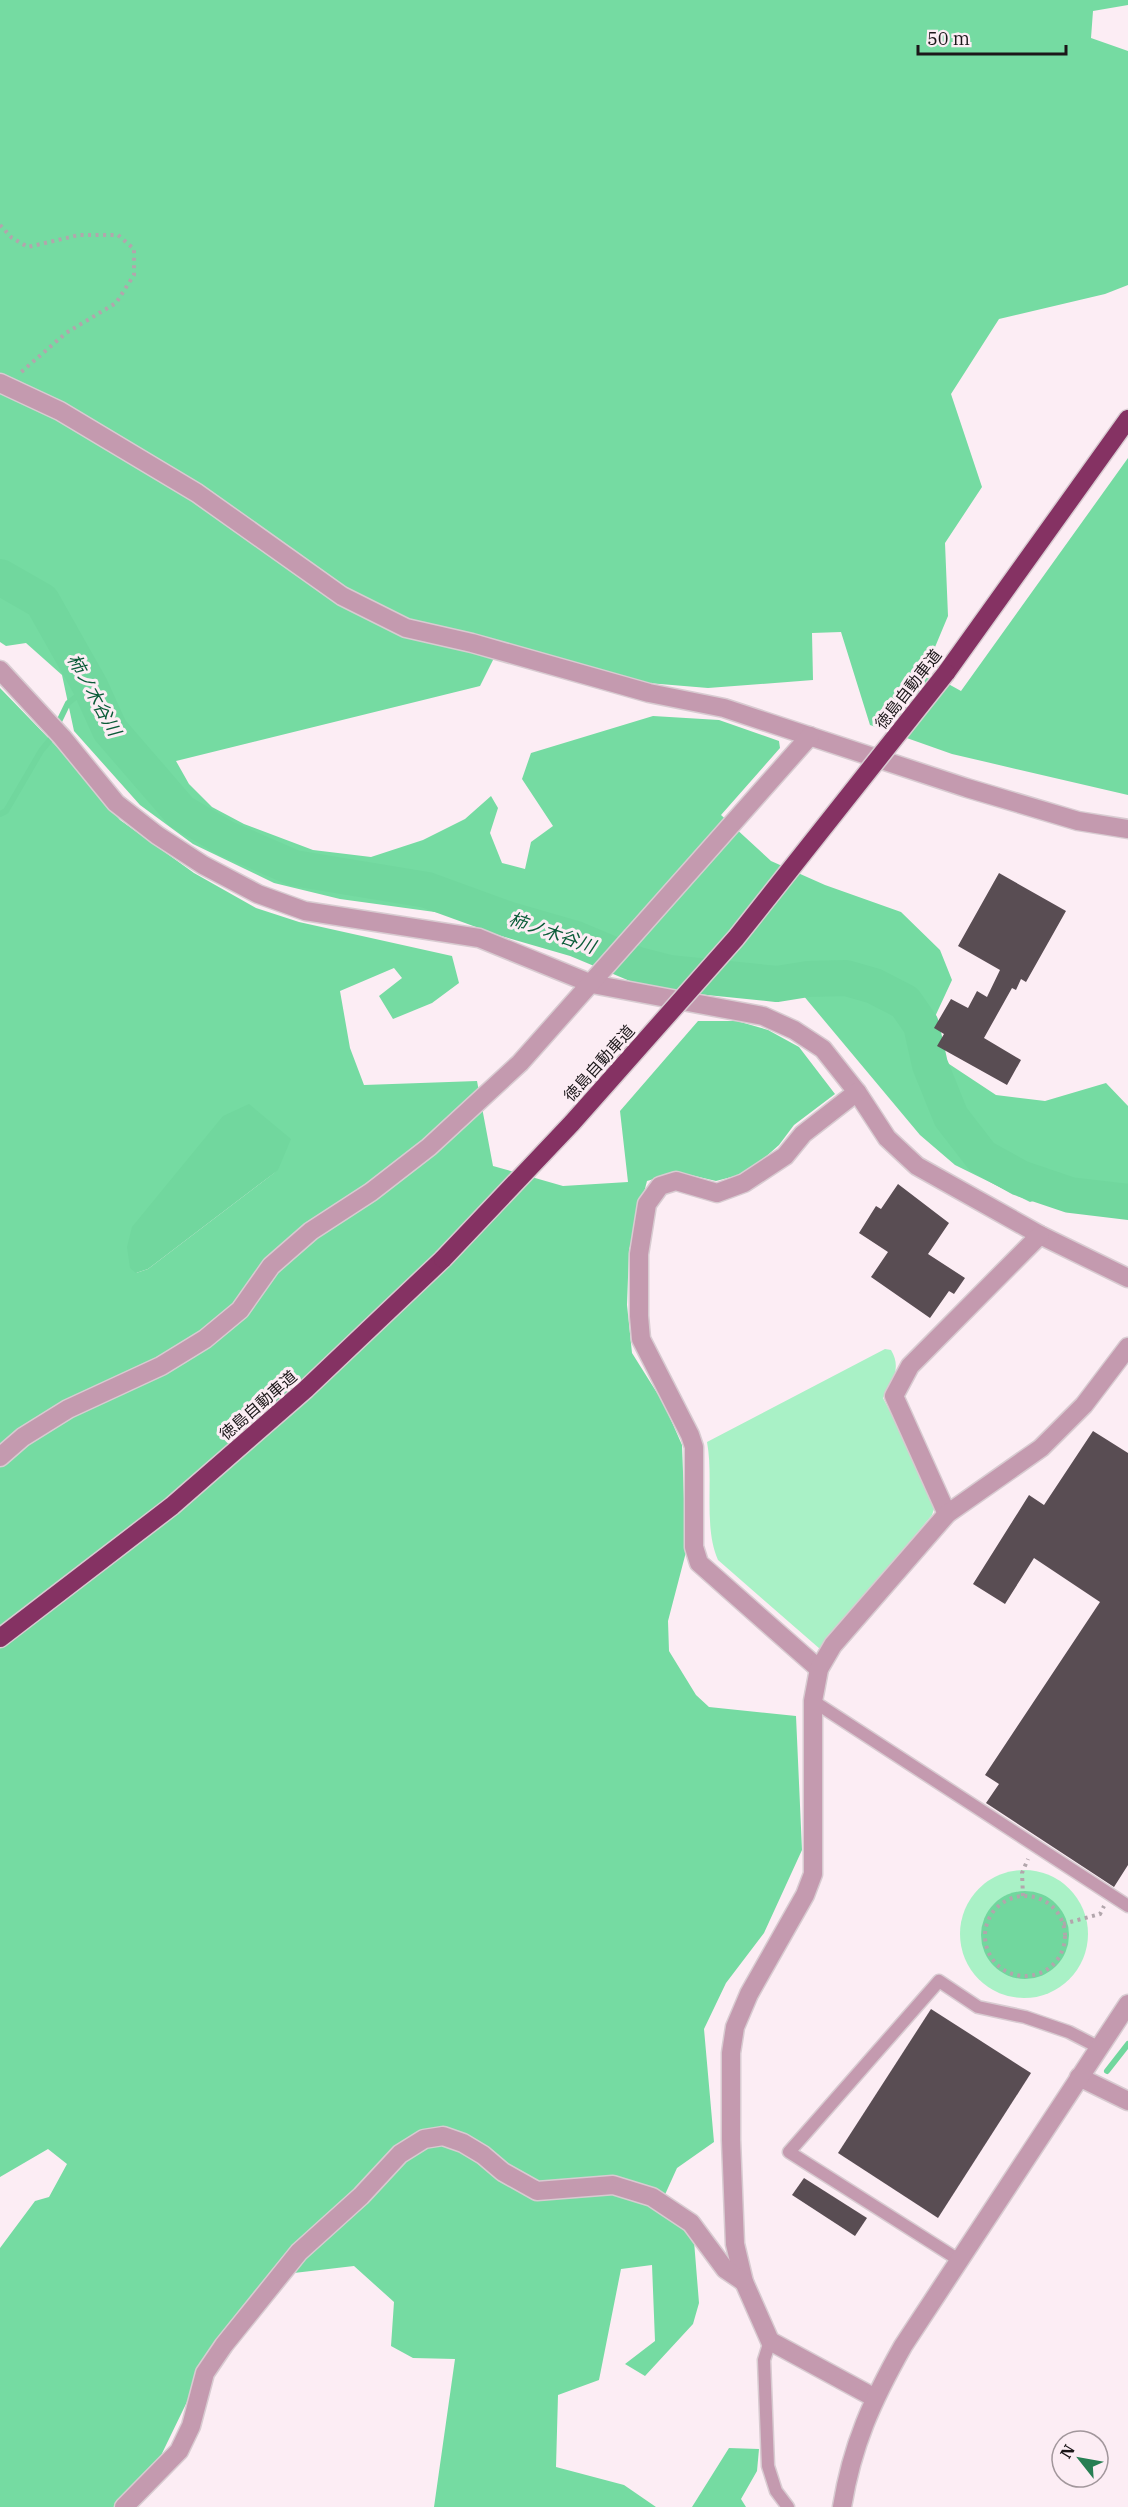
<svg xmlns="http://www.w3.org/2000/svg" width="1128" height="2507" viewBox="0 0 1128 2507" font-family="'IBM Plex Serif','Noto Sans JP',serif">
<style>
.green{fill:#a9f1c6}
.forest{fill:#75dba2;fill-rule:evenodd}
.water{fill:#71d79e}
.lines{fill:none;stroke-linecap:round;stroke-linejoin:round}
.stream{stroke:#71d79e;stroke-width:6}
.river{stroke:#71d79e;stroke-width:36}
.building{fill:#594d53}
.service-casing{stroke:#d8cbd1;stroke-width:15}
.minor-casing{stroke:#d8cbd1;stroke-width:21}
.motorway-casing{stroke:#d8cbd1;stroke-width:21}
.path{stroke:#b2a6ac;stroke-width:4;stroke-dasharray:3 4.5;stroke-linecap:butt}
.service{stroke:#c49aaf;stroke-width:12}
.minor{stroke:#c49aaf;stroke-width:18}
.motorway{stroke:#853263;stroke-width:18}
.motorway-bridge-casing{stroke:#d8cbd1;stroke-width:21;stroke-linecap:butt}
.motorway-bridge{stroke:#853263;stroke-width:18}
.labels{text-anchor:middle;stroke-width:6;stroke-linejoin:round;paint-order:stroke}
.street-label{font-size:16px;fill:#1b1719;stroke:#fcedf4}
.water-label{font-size:18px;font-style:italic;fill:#0b5c38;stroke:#fcedf4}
</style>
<rect width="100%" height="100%" fill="#fcedf4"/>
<g class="green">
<path d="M885,1349L891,1350C902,1368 892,1382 883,1398L933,1495L935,1506L932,1515L820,1649L718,1560C703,1526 714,1479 707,1442Z"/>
<circle cx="1024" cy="1934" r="64"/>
</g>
<g class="forest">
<polygon points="0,0 1128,0 1128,5 1093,11 1091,38 1128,51 1128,285 1105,294 999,319 951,394 982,487 945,543 948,616 925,671 961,691 1128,458 1128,795 952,754 870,725 841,632 812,633 813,680 708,688 636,682 501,644 480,686 176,761 189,784 212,807 244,824 313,850 371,857 423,840 465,819 491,796 498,808 490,833 502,863 525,869 531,842 553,826 522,779 531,753 653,716 719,720 779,741 780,748 721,815 771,861 825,885 901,912 940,950 952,980 933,1021 931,1038 937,1056 996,1095 1045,1101 1106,1083 1128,1106 1128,1195 1080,1187 1030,1202 955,1165 920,1135 782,970 671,965 549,921 442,913 340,899 274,883 193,844 140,805 74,731 62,675 26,643 6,646 0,642"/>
<path d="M0,688L60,750L120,820L194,873L256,908L299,922L452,956L459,983L432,1003L393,1019L379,996L402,978L394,968L340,991L350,1048L364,1085L477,1081L493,1166L563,1186L628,1182L620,1111L698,1021H737L768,1030L799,1047L835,1094L794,1125L779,1145L747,1173L716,1181L678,1172L647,1181L629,1250L627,1305L632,1353L664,1404L682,1445L686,1552L668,1621L669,1651L696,1695L709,1707L796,1716L802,1850L764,1933L726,1983L704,2029L714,2142L677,2168L663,2199L694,2241L699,2303L693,2324L645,2376L625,2364L655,2341L652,2265L621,2269L599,2380L558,2395L556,2467L624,2485L656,2507H434L455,2359L413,2358L391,2346L394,2302L354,2266L268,2276L216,2342L136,2507H0V2248L35,2201L49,2197L67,2164L48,2149L0,2177ZM278,1170L148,1269L136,1273Z"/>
<polygon points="729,2448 759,2449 757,2471 741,2499 746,2507 692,2507"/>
</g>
<g class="water">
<polygon points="249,1104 291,1139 278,1170 148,1269 136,1273 130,1268 127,1247 132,1227 223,1116"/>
<circle cx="1025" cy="1935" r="44"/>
</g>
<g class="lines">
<g class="stream">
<polyline points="0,814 6,811 41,751 50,740 68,703 90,686"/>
<polyline points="1107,2071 1128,2044"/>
</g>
<polyline class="river" points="0,577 42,601 90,686 110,730 181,812 225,838 294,868 427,890 507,919 576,939 638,965 669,973 777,984 808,979 846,978 874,986 905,1002 921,1025 930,1065 951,1117 982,1157 1020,1178 1070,1195 1128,1202"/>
</g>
<g class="building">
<polygon points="999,873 1066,911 1026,982 1021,979 1016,990 1012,988 984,1038 1021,1060 1007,1085 937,1046 944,1034 934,1028 951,999 968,1008 977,991 987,997 1000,970 958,946"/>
<polygon points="898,1184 949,1223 928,1254 965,1278 954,1294 949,1291 930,1318 871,1277 888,1252 859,1233 876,1206 881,1209"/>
<polygon points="1093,1431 1128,1453 1128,1865 1114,1887 986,1803 999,1784 985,1775 1100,1602 1034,1558 1005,1604 973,1584 1029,1495 1044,1505"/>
<polygon points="931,2009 1031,2073 938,2218 838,2153"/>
<polygon points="804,2178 867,2218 855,2236 792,2195"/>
</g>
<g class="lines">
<defs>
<g id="service">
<polyline points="813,1701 1128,1906"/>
<polyline points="959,2260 789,2152 939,1981 978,2007 1025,2017 1069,2032 1098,2047"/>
<polyline points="770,2341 764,2360 768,2466 776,2491 788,2507"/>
</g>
<g id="minor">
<polyline points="0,383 60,411 197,493 342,596 406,628 472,643 649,693 724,708 967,788 1078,821 1128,829"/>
<polyline points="0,670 62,737 116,803 157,835 203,865 258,894 305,911 479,938 592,984 763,1016 794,1030 823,1049 857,1092 887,1138 917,1166 1040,1235 1128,1278"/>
<polyline points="0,1457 23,1437 68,1409 161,1366 205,1339 240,1310 271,1266 311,1231 371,1192 429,1147 520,1063 810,736"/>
<polyline points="947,1514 894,1396 910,1366 1040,1235"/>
<polyline points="819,1669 699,1563 694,1547 694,1447 690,1435 641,1339 639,1316 639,1254 647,1204 660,1186 676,1181 717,1193 744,1183 785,1156 803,1134 857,1092"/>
<polyline points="1079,2077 1128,2101"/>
<polyline points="875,2398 770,2341 744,2282 735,2244 731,2140 731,2053 735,2027 749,1994 805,1895 813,1874 813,1701 819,1669 833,1645 947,1514 1041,1448 1084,1405 1128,1347"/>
<polyline points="124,2507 179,2451 191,2426 205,2373 224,2345 299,2252 361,2196 400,2154 424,2139 443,2136 463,2143 483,2155 503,2172 537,2191 613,2185 652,2197 691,2223 725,2269 744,2282"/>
<path d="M842,2507C852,2445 872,2401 903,2346L1128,2004"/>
</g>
<g id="motorway">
<polyline points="946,673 1128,419"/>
<polyline points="0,1638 172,1506 306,1389 443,1259"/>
</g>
</defs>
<use href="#service" class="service-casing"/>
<use href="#minor" class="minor-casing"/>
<use href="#motorway" class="motorway-casing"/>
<g class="path">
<polyline points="0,225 12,238 28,247 79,235 118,235 134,249 134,275 116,303 66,333 19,374"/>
<polyline points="1023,1896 1022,1873 1028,1859"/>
<circle cx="1025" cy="1936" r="40"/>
<polyline points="1063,1924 1100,1914 1104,1906"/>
</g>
<use href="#service" class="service"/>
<use href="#minor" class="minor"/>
<use href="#motorway" class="motorway"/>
<defs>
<polyline id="motorway-bridge" points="443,1259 572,1123 736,938 946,673"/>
</defs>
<use href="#motorway-bridge" class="motorway-bridge-casing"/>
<use href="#motorway-bridge" class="motorway-bridge"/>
</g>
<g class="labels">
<g class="street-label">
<text transform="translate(908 689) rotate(-52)" y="6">徳島自動車道</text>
<text transform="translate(599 1063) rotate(-48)" y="6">徳島自動車道</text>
<text transform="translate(258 1405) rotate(-41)" y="6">徳島自動車道</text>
</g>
<g class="water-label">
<text transform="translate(94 695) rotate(61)" y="6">柿ノ木谷川</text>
<text transform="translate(552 933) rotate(19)" y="6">柿ノ木谷川</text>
</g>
</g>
<g transform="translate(1080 2459) rotate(301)"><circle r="28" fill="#fcedf4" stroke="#a2979c" stroke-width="1.5"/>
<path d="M0-4.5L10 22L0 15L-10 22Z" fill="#277f53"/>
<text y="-9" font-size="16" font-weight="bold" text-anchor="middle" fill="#1b1719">N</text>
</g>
<path d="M918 45v9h148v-9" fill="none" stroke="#1b1719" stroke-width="3"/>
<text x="927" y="45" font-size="18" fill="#1b1719" stroke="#fcedf4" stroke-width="4.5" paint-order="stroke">50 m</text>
</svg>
